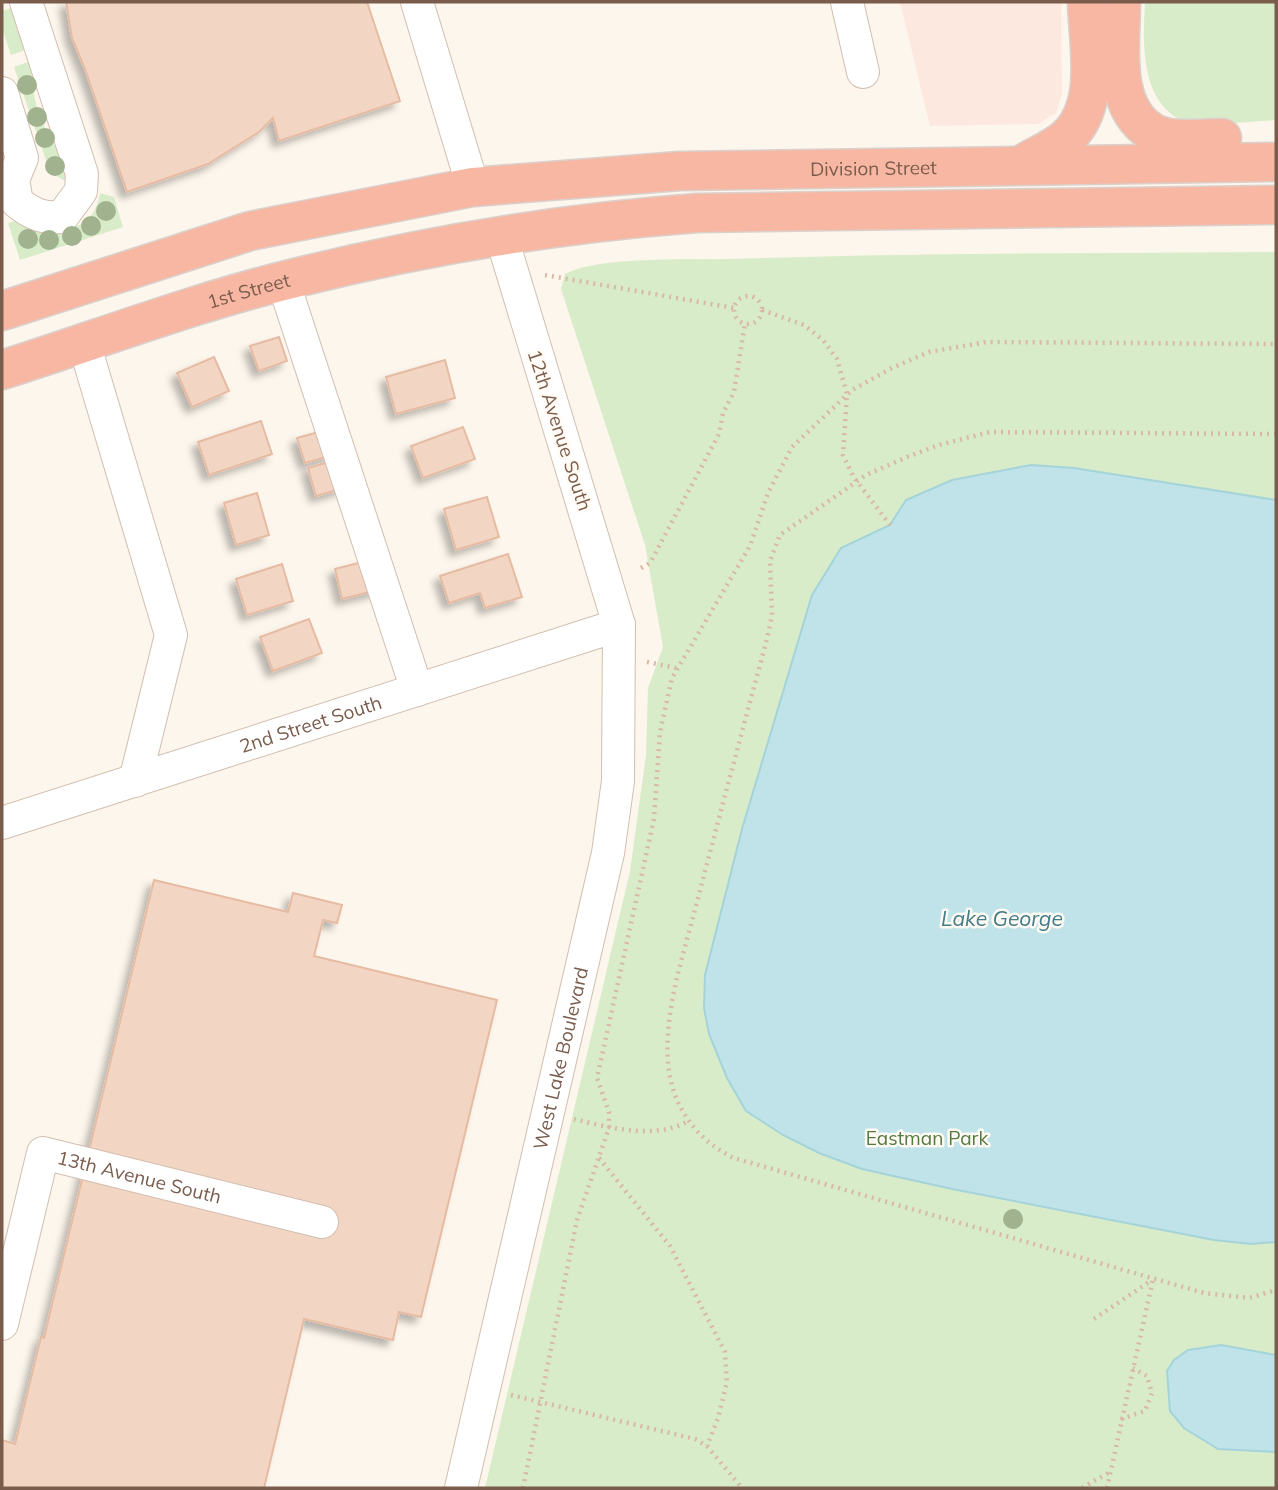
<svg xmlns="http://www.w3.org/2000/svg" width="1278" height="1490" viewBox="0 0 1278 1490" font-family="Mulish,sans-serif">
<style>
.commercial{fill:#fde8e0}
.green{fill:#d8ecc9}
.water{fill:#bfe3e8;stroke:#a5d3da;stroke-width:2}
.building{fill:#f3d5c3;stroke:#e6bba3;stroke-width:2;filter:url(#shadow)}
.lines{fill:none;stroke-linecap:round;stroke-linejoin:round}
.minor-casing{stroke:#d1beb0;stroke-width:34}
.highway-casing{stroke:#dad1cd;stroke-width:41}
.path{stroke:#d9b8a5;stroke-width:4.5;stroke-dasharray:2 5;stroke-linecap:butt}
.minor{stroke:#fff;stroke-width:32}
.highway{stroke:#f7b7a3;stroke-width:38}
.tree{fill:#a0b28e}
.labels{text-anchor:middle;stroke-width:5;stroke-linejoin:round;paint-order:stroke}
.street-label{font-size:19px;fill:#7a5c4d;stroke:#fffaf3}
.park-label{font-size:19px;fill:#537a41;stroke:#fffaf3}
.water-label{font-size:21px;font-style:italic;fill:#437c86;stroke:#fffaf3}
</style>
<defs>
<filter id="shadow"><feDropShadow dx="-6" dy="6" stdDeviation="3.5" flood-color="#0004"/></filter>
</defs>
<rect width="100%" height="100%" fill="#fdf6ec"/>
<polygon class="commercial" points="900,2 1061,2 1062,93 1056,113 1038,124 930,126"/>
<g class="green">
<path d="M1145,2H1276V120C1258,121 1198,127 1185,122C1139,103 1143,42 1145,2Z"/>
<polygon points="14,7 28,49 11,55 2,28 2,11"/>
<path d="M34,60C40,74 33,80 34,93C37,118 53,146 69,164L66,179L63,180L50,172L14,67Z"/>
<path d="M100,193L114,197L123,227L20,260L8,223L15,221C50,227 91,243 100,193Z"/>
<path d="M1276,252V1488H485L630,871L646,755L648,688L663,647L645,545L561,289L565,274C599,256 688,260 729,259C911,253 1094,253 1276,252Z"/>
</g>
<g class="water">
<polygon points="1031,465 1074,468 1276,500 1276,1242 1251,1244 1214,1240 952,1189 862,1169 819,1153 783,1135 746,1111 727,1078 709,1034 704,1008 705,975 742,829 812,595 841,548 890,525 906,500 952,480"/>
<polygon points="1221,1345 1276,1355 1276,1452 1218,1449 1184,1428 1170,1411 1167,1371 1174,1360 1188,1350"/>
</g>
<g class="building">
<polygon points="66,2 367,2 400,101 279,141 273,118 259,132 208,164 127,192 85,69 72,38"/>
<polygon points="279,337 287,361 259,371 250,346"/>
<polygon points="214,357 229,391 192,407 177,373"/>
<polygon points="445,360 455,398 396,414 386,377"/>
<polygon points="261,421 272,454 209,475 198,442"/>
<polygon points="463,427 475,459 423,478 411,446"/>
<polygon points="326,430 333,455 305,463 297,438"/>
<polygon points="336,460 344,488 316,496 308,468"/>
<polygon points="257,493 269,535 236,545 224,503"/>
<polygon points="487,497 499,537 456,550 444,509"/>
<polygon points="508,554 522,597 485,608 480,593 449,603 440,576"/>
<polygon points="370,560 378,590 342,599 335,569"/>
<polygon points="282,564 293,601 247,615 236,579"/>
<polygon points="309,619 322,653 273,671 260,637"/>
<polygon points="154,880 288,912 293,893 342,905 337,923 323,920 314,956 497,1000 421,1317 399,1312 393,1340 304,1319 264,1488 2,1488 2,1440 15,1444 41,1337 44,1338"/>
</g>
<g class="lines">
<defs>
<g id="minor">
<polyline points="417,2 473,187"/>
<polyline points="847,2 863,72"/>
<path d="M2,93L22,158L13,180L17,202C32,214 43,219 62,217L81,191L82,174L26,2"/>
<polyline points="283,281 417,690"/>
<polyline points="84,343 171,635 135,781"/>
<path id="s1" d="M2,823L619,625"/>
<path id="s2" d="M2,1324L43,1153L322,1222"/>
<path id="s3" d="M461,1488L608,853L618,781L619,625L501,235"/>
</g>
<g id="highway">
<path d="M1121,2C1121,43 1110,107 1152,132C1170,143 1201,138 1222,138"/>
<path d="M1023,164C1036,156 1053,149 1065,139C1103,108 1088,44 1087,2"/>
<path id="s4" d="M2,311L250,231L473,187L680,171L1276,162"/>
<path id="s5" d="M2,370C99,339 196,302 295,278C427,245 561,223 697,213L1276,205"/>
</g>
</defs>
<use href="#minor" class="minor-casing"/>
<use href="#highway" class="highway-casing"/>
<g class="path">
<polyline points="545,275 734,308"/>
<circle cx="748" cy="310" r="14"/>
<polyline points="762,310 804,325 823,340 837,359 847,394 843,455 853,476 890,525"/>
<path d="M1276,434L990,432L939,445L907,457L866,475L780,535L770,561L772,616L767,639C743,728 719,817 696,906C683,956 664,1011 668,1063C671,1105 697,1141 734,1158L1204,1293L1249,1298L1276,1290"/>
<polyline points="641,568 650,563 719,434 723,413 734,392 745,323"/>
<polyline points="647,662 676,668"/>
<path d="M574,1119C610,1128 656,1140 688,1121"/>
<polyline points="599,1158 670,1246 725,1352 727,1382 718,1418 707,1446"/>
<polyline points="1094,1319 1152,1280"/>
<polyline points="511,1395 695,1439 707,1446 742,1488"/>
<polyline points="1121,1419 1145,1411 1152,1393 1147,1376 1133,1368"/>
<polyline points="523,1488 577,1220 609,1128 609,1112 597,1078 654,819 660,732 672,678 750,546 768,493 792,447 852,390 892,368 929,352 987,342 1276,344"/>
<polyline points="1082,1488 1110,1472"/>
<polyline points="1107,1488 1153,1279"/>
</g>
<use href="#minor" class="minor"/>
<use href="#highway" class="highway"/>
</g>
<g class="tree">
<circle cx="27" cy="85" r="10"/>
<circle cx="37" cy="117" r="10"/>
<circle cx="45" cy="138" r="10"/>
<circle cx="55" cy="166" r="10"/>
<circle cx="106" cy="211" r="10"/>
<circle cx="91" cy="226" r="10"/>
<circle cx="72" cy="236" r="10"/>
<circle cx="28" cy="239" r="10"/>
<circle cx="49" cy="240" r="10"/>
<circle cx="1013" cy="1219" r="10"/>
</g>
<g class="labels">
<g class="street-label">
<text dy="7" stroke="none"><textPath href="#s4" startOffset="889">Division Street</textPath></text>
<text dy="7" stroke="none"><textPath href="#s5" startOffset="259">1st Street</textPath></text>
<text transform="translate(560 430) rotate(72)" y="7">12th Avenue South</text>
<text dy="7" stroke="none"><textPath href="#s1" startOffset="324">2nd Street South</textPath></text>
<text dy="7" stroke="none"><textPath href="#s3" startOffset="441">West Lake Boulevard</textPath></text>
<text dy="7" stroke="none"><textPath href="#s2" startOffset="275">13th Avenue South</textPath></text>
</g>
<g class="park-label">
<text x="927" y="1145">Eastman Park</text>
</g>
<g class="water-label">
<text x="1002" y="926">Lake George</text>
</g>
</g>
<rect width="1278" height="1490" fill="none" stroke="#7a5c4d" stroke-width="7"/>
</svg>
